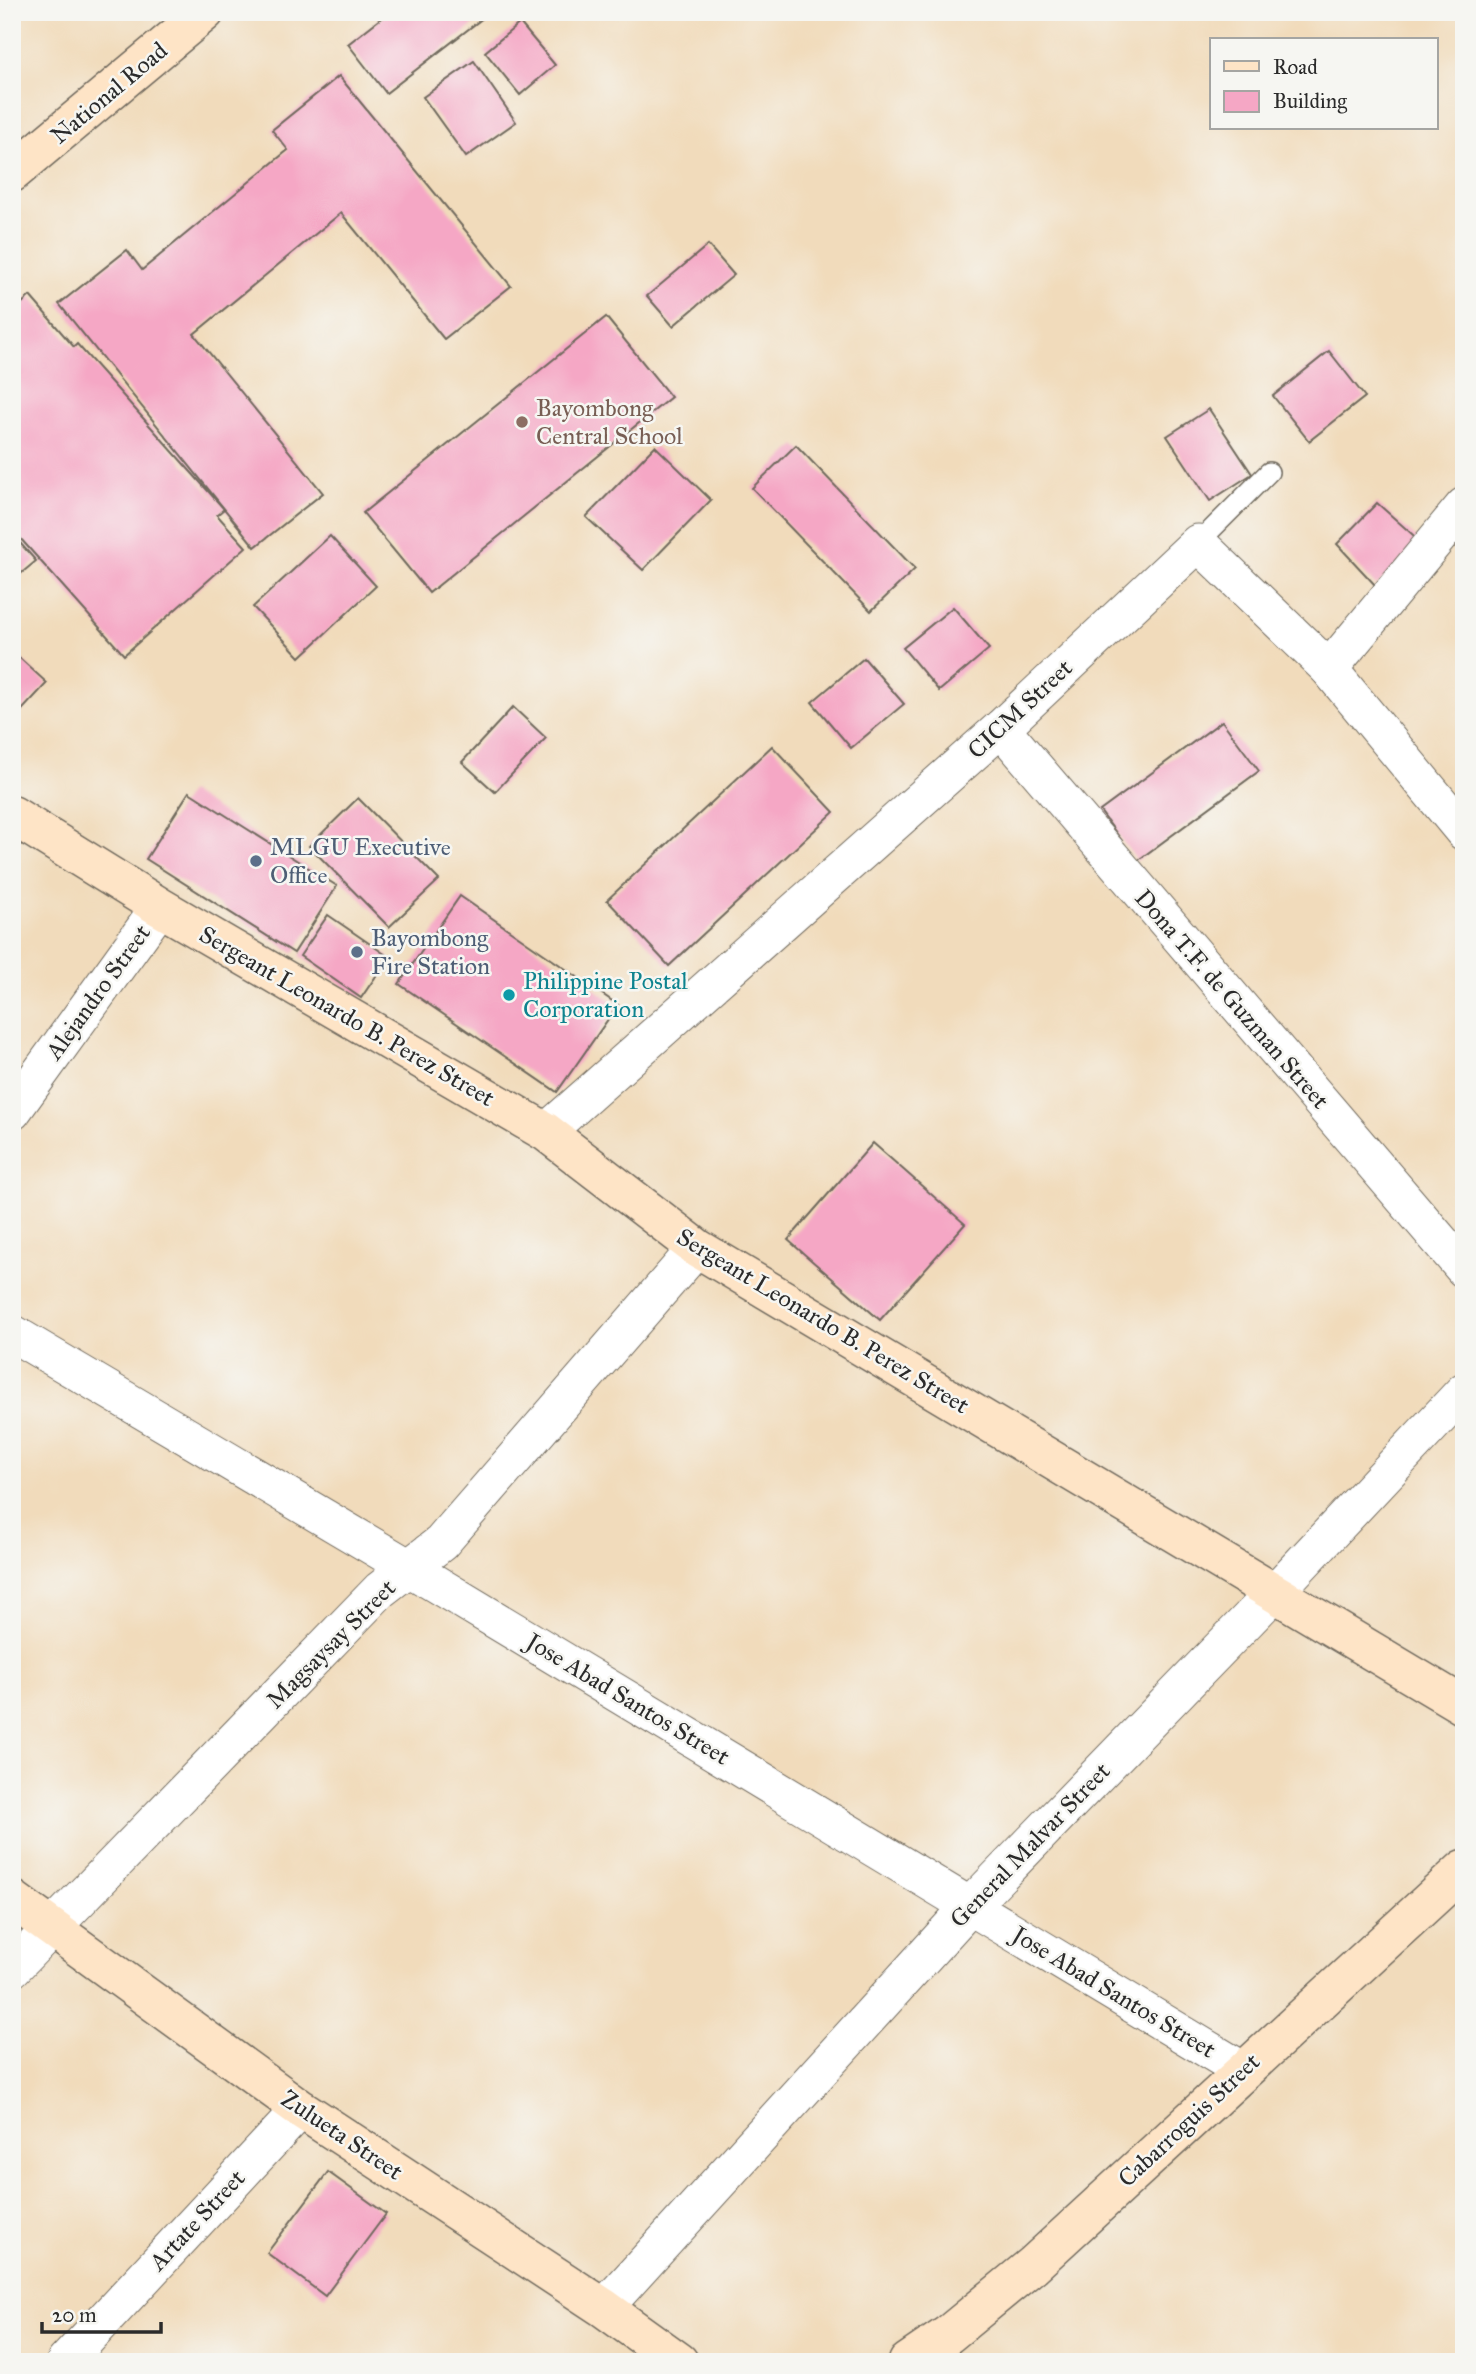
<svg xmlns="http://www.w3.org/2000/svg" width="1476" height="2374" viewBox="0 0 1476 2374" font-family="'IM FELL Great Primer',serif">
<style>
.building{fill:#f5a7c5}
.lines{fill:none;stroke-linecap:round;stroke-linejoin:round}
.lane-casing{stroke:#70695d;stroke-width:22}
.street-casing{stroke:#70695d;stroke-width:39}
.secondary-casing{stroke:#70695d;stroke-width:41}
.lane{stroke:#fff;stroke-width:19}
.street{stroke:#fff;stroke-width:37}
.secondary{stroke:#fee4c6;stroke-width:38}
.education-dot{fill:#8d6e63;stroke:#f6f6f2;stroke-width:2.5}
.service-dot{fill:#5c6f8a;stroke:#f6f6f2;stroke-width:2.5}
.culture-dot{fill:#0f9aa8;stroke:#f6f6f2;stroke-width:2.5}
.labels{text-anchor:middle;stroke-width:5;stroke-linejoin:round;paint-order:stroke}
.street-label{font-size:24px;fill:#2b2b2b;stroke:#f6f6f2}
.education-label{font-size:24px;fill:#785e54;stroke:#f6f6f2;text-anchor:start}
.service-label{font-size:24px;fill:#4e5e75;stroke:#f6f6f2;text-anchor:start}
.culture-label{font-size:24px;fill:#0d838f;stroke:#f6f6f2;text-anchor:start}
</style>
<rect width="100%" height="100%" fill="#f6f6f2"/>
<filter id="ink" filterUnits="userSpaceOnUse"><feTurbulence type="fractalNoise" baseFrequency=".0143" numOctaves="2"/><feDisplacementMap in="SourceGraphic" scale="14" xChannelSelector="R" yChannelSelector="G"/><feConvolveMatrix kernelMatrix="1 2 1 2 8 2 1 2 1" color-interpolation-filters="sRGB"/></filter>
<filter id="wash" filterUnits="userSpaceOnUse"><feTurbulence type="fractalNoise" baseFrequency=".00686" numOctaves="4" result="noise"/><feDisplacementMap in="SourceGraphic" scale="28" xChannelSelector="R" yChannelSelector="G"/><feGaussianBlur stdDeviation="1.57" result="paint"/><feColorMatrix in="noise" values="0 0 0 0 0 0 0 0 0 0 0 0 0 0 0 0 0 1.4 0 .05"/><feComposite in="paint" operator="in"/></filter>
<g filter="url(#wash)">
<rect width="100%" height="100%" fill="#f1dbbb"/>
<g id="blocks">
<g class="building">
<polygon points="389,12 480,12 484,17 386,93 348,44"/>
<polygon points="520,23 555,65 520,95 485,52"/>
<polygon points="474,61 516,122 466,157 423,97"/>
<polygon points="339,76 511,286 444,339 341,213 194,334 323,493 255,547 59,304 127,250 142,270 288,150 272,130"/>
<polygon points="708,245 734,275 673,326 647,296"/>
<polygon points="30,296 74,347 77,344 224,509 217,515 246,547 124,655 12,529 12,312"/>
<polygon points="606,317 671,397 429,593 363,513"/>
<polygon points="1329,351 1365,397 1309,441 1273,396"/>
<polygon points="1209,409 1252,474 1210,501 1167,436"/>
<polygon points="796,445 915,569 871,611 752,488"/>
<polygon points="655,446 711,500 643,570 586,517"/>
<polygon points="1377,503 1421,542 1376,586 1337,544"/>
<polygon points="12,534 36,561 12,581"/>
<polygon points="330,536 376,586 300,657 253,607"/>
<polygon points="953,607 989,649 939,691 903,648"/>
<polygon points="12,651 47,683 12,721"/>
<polygon points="864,658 904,704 851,748 812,702"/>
<polygon points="513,707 546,738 495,792 462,762"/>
<polygon points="1222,721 1259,771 1137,861 1100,811"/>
<polygon points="772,746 834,812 669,966 607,900"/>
<polygon points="189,792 337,886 294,953 146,859"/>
<polygon points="358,798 439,880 389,927 309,846"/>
<polygon points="460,896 618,1005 557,1092 399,984"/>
<polygon points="328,915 389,957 361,998 300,956"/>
<polygon points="873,1143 965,1224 880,1320 788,1240"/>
<polygon points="328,2172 386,2214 325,2296 267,2253"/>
</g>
</g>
</g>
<g filter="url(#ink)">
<use href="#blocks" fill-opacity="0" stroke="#70695d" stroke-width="2"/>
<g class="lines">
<defs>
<polyline id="lane" points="1198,543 1269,472"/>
<g id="street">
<polyline points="1329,669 1464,506"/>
<polyline points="1001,728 1464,1269"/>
<polyline points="12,1112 160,907"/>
<polyline points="546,1132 1001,728 1198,543 1329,669 1464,832"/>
<polyline points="12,1333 411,1569 1242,2070"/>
<polyline points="12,1969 380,1590 441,1543 697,1248"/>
<polyline points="604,2308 971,1905 1274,1593 1464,1391"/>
<polyline points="65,2362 301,2109"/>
</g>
<g id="secondary">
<polyline points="12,173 205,12"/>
<polyline points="12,815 160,907 546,1132 697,1248 1464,1706"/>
<polyline points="12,1899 301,2109 604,2308 679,2362"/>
<polyline points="908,2362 949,2334 1033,2265 1464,1869"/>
</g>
</defs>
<use href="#lane" class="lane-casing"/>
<use href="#street" class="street-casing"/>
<use href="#secondary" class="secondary-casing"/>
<use href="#lane" class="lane"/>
<use href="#street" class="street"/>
<use href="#secondary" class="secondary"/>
</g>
</g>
<circle class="education-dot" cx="522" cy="422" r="7"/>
<g class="service-dot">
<circle cx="256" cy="861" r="7"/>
<circle cx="357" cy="952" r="7"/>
</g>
<circle class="culture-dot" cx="509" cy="995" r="7"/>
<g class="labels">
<g class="street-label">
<text transform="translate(109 93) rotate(-40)" y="8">National Road</text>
<text transform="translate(1020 709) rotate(-43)" y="8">CICM Street</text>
<text transform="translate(98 992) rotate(-54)" y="8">Alejandro Street</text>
<text transform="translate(1232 999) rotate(49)" y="8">Dona T.F. de Guzman Street</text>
<text transform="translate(347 1016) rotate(30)" y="8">Sergeant Leonardo B. Perez Street</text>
<text transform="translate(823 1321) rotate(31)" y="8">Sergeant Leonardo B. Perez Street</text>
<text transform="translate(331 1644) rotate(-45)" y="8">Magsaysay Street</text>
<text transform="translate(628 1699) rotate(31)" y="8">Jose Abad Santos Street</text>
<text transform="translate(1030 1845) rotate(-46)" y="8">General Malvar Street</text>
<text transform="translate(1114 1992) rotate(31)" y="8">Jose Abad Santos Street</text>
<text transform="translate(1189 2120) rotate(-43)" y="8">Cabarroguis Street</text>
<text transform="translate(342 2135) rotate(34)" y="8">Zulueta Street</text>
<text transform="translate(197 2220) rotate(-47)" y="8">Artate Street</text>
</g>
<g class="education-label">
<text x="536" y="416">Bayombong<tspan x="536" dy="28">Central School</tspan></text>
</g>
<g class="service-label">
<text x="270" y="855">MLGU Executive<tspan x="270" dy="28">Office</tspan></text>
<text x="371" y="946">Bayombong<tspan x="371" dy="28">Fire Station</tspan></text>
</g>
<g class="culture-label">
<text x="523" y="989">Philippine Postal<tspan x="523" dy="28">Corporation</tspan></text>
</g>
</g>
<rect width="1476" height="2374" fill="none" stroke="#f6f6f2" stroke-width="42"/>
<rect x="1210" y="38" width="228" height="91" fill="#f6f6f2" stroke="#a5a5a2" stroke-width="2"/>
<rect x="1224" y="61" width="35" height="10" fill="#fee4c6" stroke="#a5a5a2" stroke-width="2"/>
<text x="1273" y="74" font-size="21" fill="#2b2b2b">Road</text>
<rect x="1224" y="91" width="35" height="21" fill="#f5a7c5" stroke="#a5a5a2" stroke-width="2"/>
<text x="1273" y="108" font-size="21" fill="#2b2b2b">Building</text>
<path d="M42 2322v10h119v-10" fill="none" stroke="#2b2b2b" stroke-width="3.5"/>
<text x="52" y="2322" font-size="21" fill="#2b2b2b" stroke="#f6f6f2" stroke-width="5" paint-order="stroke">20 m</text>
</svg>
